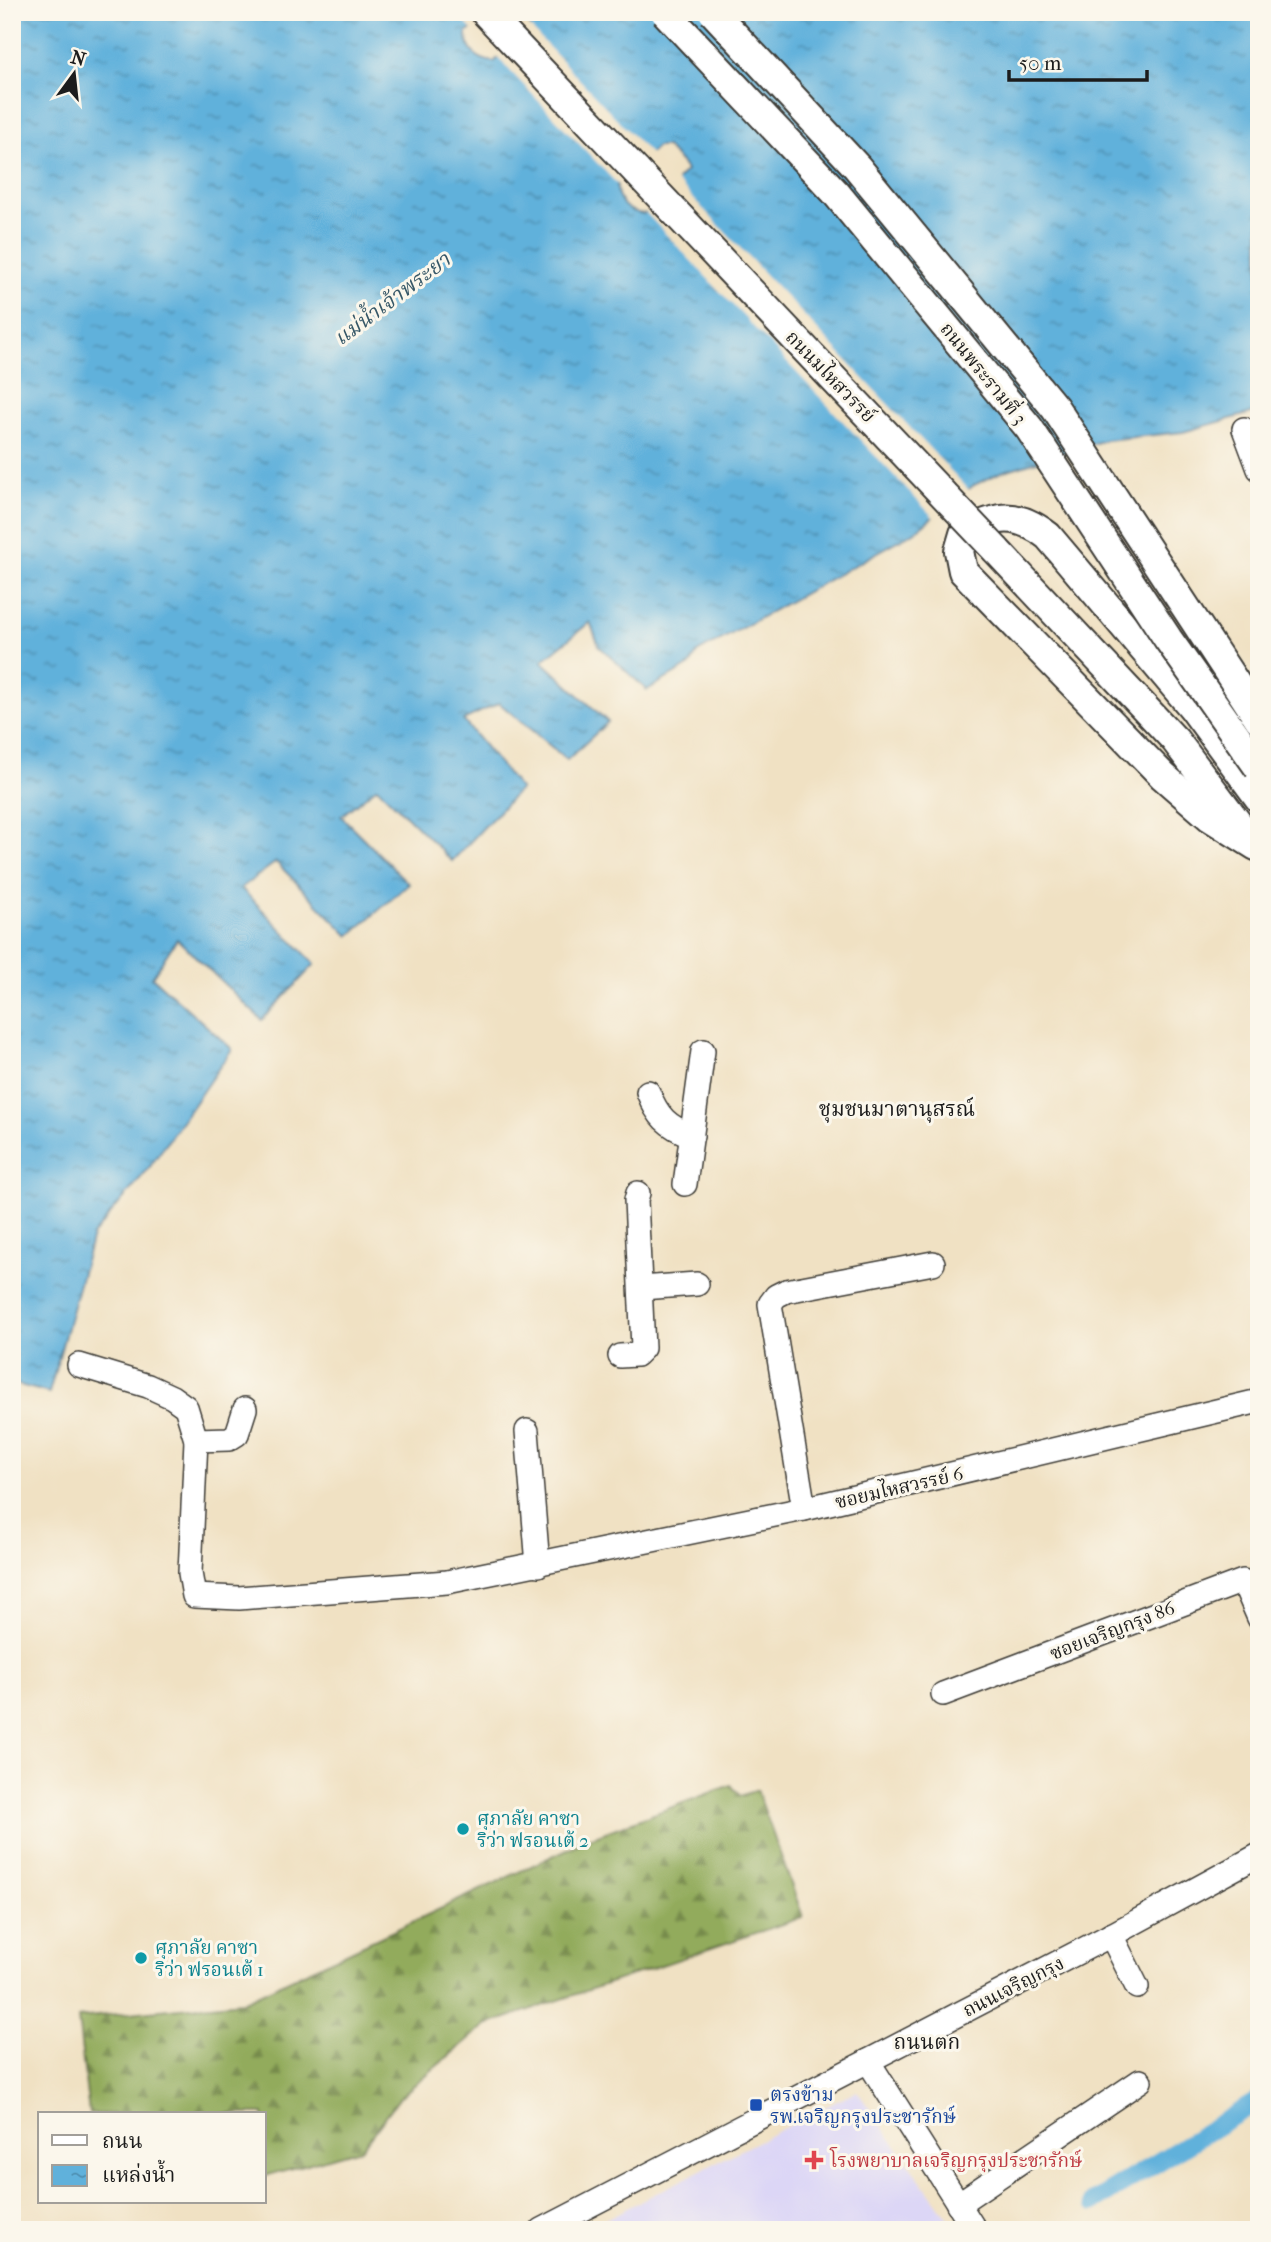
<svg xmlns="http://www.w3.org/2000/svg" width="1271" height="2242" viewBox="0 0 1271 2242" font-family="'IM FELL French Canon','Noto Serif Thai',serif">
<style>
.built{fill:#dcd6f6}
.forest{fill:url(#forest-firs);stroke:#57643c;stroke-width:2}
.water{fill:url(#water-ripples);stroke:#3e667c;stroke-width:2;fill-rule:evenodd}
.pier{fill:#f0e1c3}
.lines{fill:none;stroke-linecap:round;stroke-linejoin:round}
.canal{stroke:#60b1db;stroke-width:19}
.minor-casing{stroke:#3c3a35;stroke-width:26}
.major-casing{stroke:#3c3a35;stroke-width:32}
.minor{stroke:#fff;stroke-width:23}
.major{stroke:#fff;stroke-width:28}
.major-bridge-casing{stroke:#3c3a35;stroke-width:32;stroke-linecap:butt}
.major-bridge{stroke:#fff;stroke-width:28}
.culture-dot{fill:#0f9aa8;stroke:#fbf7ec;stroke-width:2.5}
.transit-dot{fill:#1a4fb4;stroke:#fbf7ec;stroke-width:2.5}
.health-dot{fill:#e0444e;stroke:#fbf7ec;stroke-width:2.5}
.labels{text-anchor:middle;stroke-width:6;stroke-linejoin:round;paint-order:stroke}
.street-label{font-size:19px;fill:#1c1c1c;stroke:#fbf7ec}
.culture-label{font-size:19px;fill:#0d838f;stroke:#fbf7ec;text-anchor:start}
.transit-label{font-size:19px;fill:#164399;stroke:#fbf7ec;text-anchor:start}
.health-label{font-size:19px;fill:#be3a42;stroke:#fbf7ec;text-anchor:start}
.water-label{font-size:21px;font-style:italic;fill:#375868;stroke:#fbf7ec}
.neighbourhood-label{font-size:21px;fill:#1c1c1c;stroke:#fbf7ec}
</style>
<defs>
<pattern id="forest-firs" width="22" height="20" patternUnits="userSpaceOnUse" patternTransform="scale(1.75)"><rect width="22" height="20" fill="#92ab5c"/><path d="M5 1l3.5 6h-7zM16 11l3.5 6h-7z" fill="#768a4b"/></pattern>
<pattern id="water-ripples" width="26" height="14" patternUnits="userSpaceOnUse" patternTransform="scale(1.75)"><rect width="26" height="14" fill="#60b1db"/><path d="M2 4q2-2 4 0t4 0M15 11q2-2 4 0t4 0" fill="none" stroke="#4e8fb1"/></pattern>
</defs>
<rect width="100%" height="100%" fill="#fbf7ec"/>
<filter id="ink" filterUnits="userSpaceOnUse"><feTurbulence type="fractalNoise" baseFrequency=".0143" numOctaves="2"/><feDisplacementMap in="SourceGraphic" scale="14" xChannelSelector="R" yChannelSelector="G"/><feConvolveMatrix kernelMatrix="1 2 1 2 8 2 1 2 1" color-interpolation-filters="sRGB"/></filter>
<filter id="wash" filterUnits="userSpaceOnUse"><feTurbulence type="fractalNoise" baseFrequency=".00686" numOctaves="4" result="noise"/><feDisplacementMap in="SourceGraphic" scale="28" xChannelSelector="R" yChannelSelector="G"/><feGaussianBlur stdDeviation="1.57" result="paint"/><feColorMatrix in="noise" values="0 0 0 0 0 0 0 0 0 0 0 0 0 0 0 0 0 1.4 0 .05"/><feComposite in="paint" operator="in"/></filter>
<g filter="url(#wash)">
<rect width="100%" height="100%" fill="#f0e1c3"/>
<polygon class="built" points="857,2091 956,2230 584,2230"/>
<polygon class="forest" points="731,1785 740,1796 757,1790 803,1917 486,2025 401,2096 361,2149 264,2176 264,2114 89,2114 78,2018 242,2002 595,1836"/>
<path class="water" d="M12,12H489L467,33C466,51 478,60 494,62L536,20L532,12H1259V411L1183,432L1105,440L1001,472L974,485L914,532L697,653L690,665L647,690L599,646L590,622L542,661L608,722L567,760L499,703L463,720L520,789L452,861L377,787L341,816L409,884L349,936L276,862L241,888L315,964L262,1020L177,939L152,977L232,1049L149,1168L92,1236L49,1393L12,1383ZM657,147H666L683,165L686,171L644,214C628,212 616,203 617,185Z"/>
<g class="pier">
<polygon points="455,12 492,12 474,32"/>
<polygon points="527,24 652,156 620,187 496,56"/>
<polygon points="674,178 971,492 935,519 643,210"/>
</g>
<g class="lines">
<polyline class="canal" points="1093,2202 1259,2100"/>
</g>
</g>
<g filter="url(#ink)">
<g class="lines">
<defs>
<g id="minor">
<polyline points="1244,429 1259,469"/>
<polyline points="1196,707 1259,684"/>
<path d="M648,1092C658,1117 667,1126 692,1136"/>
<polyline points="685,1184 703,1051"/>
<polyline points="641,1288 697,1284"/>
<polyline points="620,1356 636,1355 643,1348 636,1200 638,1193"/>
<polyline points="79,1365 148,1386 172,1397 186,1407 196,1440 190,1573 194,1596 239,1598 447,1582 804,1509 1259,1401"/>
<polyline points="527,1431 538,1565"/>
<polyline points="196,1440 229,1439 237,1434 245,1409"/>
<polyline points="804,1509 770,1304 776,1296 786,1291 933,1263"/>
<polyline points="943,1694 1243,1581 1259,1618"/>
<polyline points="1111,1935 1137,1987"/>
<polyline points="868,2061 975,2230"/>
<polyline points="958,2204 1140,2081"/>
<polyline points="542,2230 1117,1932 1259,1855"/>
</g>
<g id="major">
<polyline points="485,12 637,172"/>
<polyline points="996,550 1175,740 1239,825"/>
<path d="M1256,846L1210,817L1163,776L963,571L959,551L964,534C997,514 1017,512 1048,536L1193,708L1259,798"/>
</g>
</defs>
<use href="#minor" class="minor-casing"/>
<use href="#major" class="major-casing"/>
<use href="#minor" class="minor"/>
<use href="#major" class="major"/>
<defs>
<g id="major-bridge">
<polyline points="665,12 835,192 1029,428 1168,639 1259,768"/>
<polyline points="713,12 857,167 1055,408 1259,719"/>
<polyline points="637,172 996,550"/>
</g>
</defs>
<use href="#major-bridge" class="major-bridge-casing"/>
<use href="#major-bridge" class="major-bridge"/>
</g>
</g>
<g class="culture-dot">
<circle cx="463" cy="1829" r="7"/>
<circle cx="141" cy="1958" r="7"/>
</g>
<rect class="transit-dot" x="749" y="2098" width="14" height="14" rx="3.5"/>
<path class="health-dot" d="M810.5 2149.5h7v7h7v7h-7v7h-7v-7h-7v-7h7z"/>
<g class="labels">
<g class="street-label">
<text transform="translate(984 373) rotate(51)" y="7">ถนนพระรามที่ 3</text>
<text transform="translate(831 376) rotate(46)" y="7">ถนนมไหสวรรย์</text>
<text transform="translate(899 1487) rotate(-13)" y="7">ซอยมไหสวรรย์ 6</text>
<text transform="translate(1112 1630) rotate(-21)" y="7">ซอยเจริญกรุง 86</text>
<text transform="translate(1013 1986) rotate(-27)" y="7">ถนนเจริญกรุง</text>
</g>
<g class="culture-label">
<text x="477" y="1825">ศุภาลัย คาซา<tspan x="477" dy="22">ริว่า ฟรอนเต้ 2</tspan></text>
<text x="155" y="1954">ศุภาลัย คาซา<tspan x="155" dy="22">ริว่า ฟรอนเต้ 1</tspan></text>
</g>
<g class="transit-label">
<text x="770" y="2101">ตรงข้าม<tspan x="770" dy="22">รพ.เจริญกรุงประชารักษ์</tspan></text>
</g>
<g class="health-label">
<text x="830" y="2167">โรงพยาบาลเจริญกรุงประชารักษ์</text>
</g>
<g class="water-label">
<text transform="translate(392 299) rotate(-37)" y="7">แม่น้ำเจ้าพระยา</text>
</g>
<g class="neighbourhood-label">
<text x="897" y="1116">ชุมชนมาตานุสรณ์</text>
<text x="927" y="2049">ถนนตก</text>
</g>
</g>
<rect width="1271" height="2242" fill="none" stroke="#fbf7ec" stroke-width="42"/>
<rect x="38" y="2112" width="228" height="91" fill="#fbf7ec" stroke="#a29f99" stroke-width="2"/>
<rect x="52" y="2135" width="35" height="10" fill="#ffffff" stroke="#a29f99" stroke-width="2"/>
<text x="102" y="2148" font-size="21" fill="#1c1c1c">ถนน</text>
<rect x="52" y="2165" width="35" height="21" fill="url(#water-ripples)" stroke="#a29f99" stroke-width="2"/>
<text x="102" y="2182" font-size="21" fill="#1c1c1c">แหล่งน้ำ</text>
<g transform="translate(74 74) rotate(15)" stroke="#fbf7ec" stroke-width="5" paint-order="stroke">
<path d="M0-5L12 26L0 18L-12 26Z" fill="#1c1c1c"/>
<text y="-10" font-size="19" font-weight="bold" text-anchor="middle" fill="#1c1c1c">N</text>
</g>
<path d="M1009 70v10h138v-10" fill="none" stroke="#1c1c1c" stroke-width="3.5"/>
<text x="1019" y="70" font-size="21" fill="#1c1c1c" stroke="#fbf7ec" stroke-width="5" paint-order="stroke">50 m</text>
</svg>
